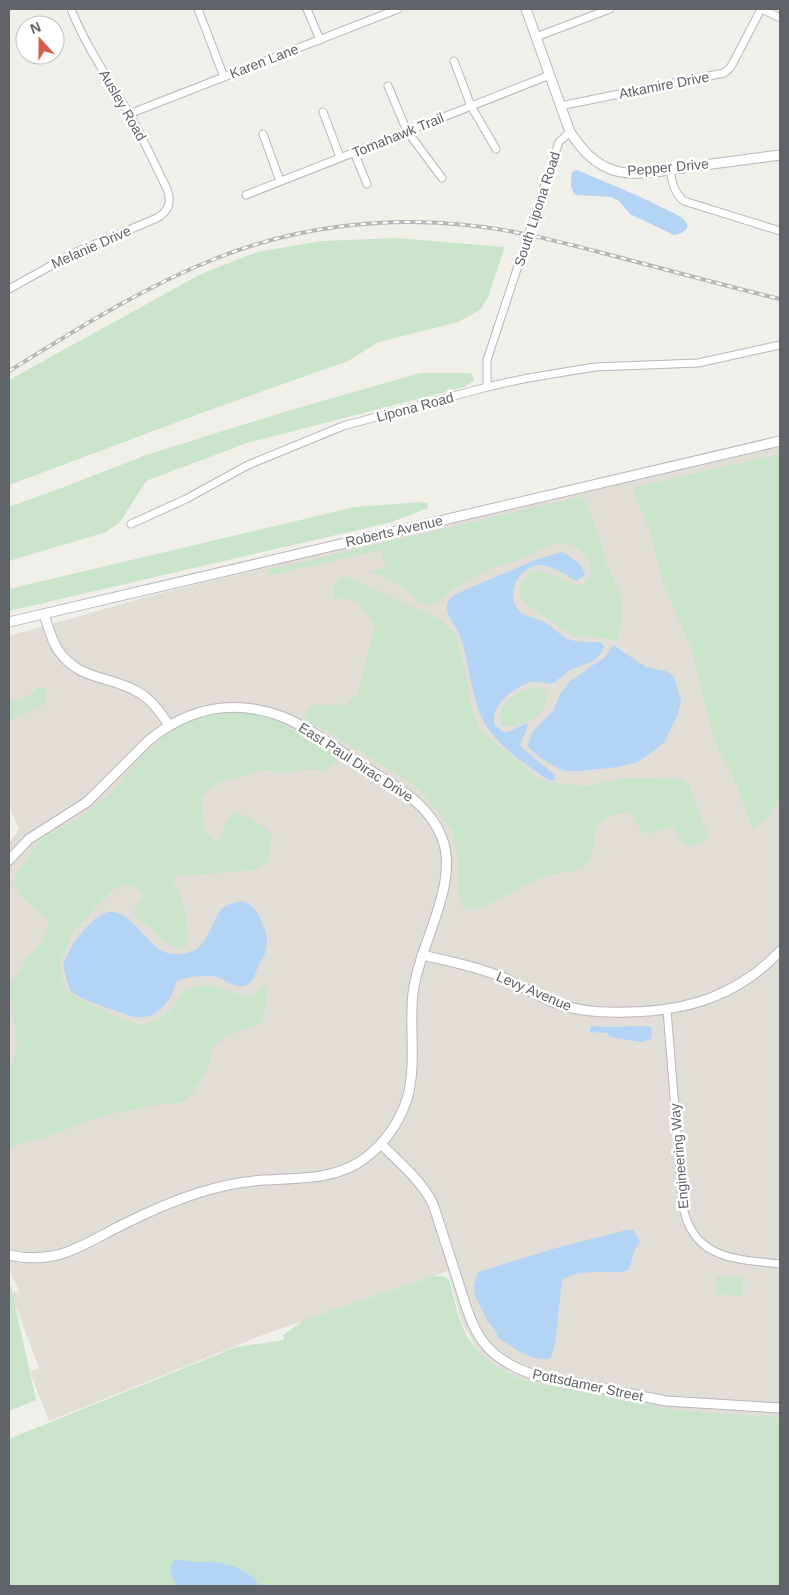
<svg xmlns="http://www.w3.org/2000/svg" width="789" height="1595" viewBox="0 0 789 1595" font-family="Helvetica,sans-serif">
<style>
.education{fill:#e0ded7}
.green{fill:#c9e4cb}
.water{fill:#b4d4f5}
.lines{fill:none;stroke-linecap:round;stroke-linejoin:round}
.minor-casing{stroke:#b6b8bb;stroke-width:9}
.tertiary-casing{stroke:#b6b8bb;stroke-width:11}
.minor{stroke:#fff;stroke-width:7}
.tertiary{stroke:#fff;stroke-width:9}
.rail-casing{stroke:#b6b7b7;stroke-width:4}
.rail{stroke:#fff;stroke-width:2;stroke-dasharray:5.5;stroke-linecap:butt}
.labels{text-anchor:middle;stroke-width:5;stroke-linejoin:round;paint-order:stroke}
.street-label{font-size:14px;fill:#606367;stroke:#fff}
</style>
<rect width="100%" height="100%" fill="#f0efe9"/>
<polygon class="education" points="780,445 780,1459 762,1416 695,1413 663,1409 521,1380 507,1373 488,1361 479,1352 462,1323 448,1271 265,1334 49,1421 30,1372 39,1368 11,1294 19,1291 9,1269 9,843 19,829 9,807 9,636 157,594"/>
<g class="green">
<polygon points="397,238 505,247 488,297 480,310 458,322 379,342 348,361 207,411 9,485 9,380 201,274 257,252 321,241"/>
<polygon points="420,373 471,373 474,380 464,387 247,443 146,481 120,522 106,532 9,561 9,507 64,487 149,454 291,410"/>
<polygon points="780,454 780,798 770,816 753,829 734,779 720,754 707,714 693,653 664,585 651,534 635,494 635,487"/>
<path d="M579,497L583,498L589,509L608,567L622,599L621,624L617,641C608,639 599,637 590,636C585,635 579,637 574,636C565,634 559,626 552,621C532,608 506,599 529,573C535,572 539,571 545,572C555,575 564,582 574,584C587,586 594,577 590,565C588,558 580,551 576,546L558,542L526,557L495,567L452,589L440,601L429,606C417,601 418,602 410,593C402,584 381,576 370,572L386,568L381,550L267,576V571L271,569Z"/>
<polygon points="421,502 427,503 428,508 392,522 9,611 9,589 355,507"/>
<path d="M340,577H349L442,621L455,634L464,666L472,712L481,731L540,780L559,784L589,786L623,778L679,779L685,781L689,786L708,835L706,841C685,850 683,844 673,826L648,834L640,829L630,812C572,818 608,849 583,867C574,873 557,872 546,876C525,884 507,897 487,905C481,907 474,908 468,909L461,905L458,890V857L452,831L435,808L417,787L335,736L309,722L306,712L311,705H346L358,694L375,626C361,604 360,600 334,598L333,585Z"/>
<polygon points="39,687 48,688 46,694 46,701 40,707 9,721 9,703 22,700"/>
<path d="M539,687L545,691C555,713 519,730 502,726C494,702 519,689 539,687Z"/>
<path d="M219,713H249L281,722L338,755L337,761L325,771L302,769L290,773L265,770L218,783L201,796L204,830L214,841L220,839L226,822L233,813C249,814 260,824 272,835L268,862L256,870L176,876L173,881C184,903 189,920 187,945L178,949L160,938L150,927L137,919L134,911L143,896L138,889L127,885L115,888L74,930L60,963L63,981L67,992L122,1020L144,1025L161,1019L176,1005L183,993L197,986L212,985L249,998L258,993L264,984L268,987L262,1022L225,1037L212,1047L207,1070L192,1093L183,1102L156,1105L106,1115L37,1140L9,1147V1073L17,1051L16,1029L11,999V985L28,957L41,942L49,928L48,920L21,896L14,884L17,872L41,839L81,816L110,794L140,758L163,737L186,722Z"/>
<path d="M434,1276L446,1277L449,1280C453,1292 455,1305 459,1318C470,1350 492,1365 521,1380L679,1411L780,1417V1586H9V1439L236,1347L284,1340L283,1335L304,1320Z"/>
<polygon points="717,1276 743,1278 742,1297 716,1294"/>
<polygon points="9,1285 11,1287 36,1400 9,1411"/>
</g>
<g class="water">
<path d="M577,170C607,183 639,195 669,211C674,213 681,216 685,221C692,229 681,234 674,235L630,214L619,201L611,197L576,195C569,189 571,181 572,172Z"/>
<path d="M562,552C572,557 582,564 585,575L576,581C568,576 550,565 541,565C520,565 504,594 519,611C523,616 541,619 547,624C554,628 559,634 566,638C576,643 590,642 601,642L604,647C596,666 582,663 567,672C563,675 559,679 555,682C548,686 540,681 532,682C518,684 487,708 495,725C497,728 501,730 504,732H508L527,723C529,731 521,738 520,746L555,775V780L550,781C528,766 502,750 487,727C471,703 470,663 460,636C457,627 448,618 447,609C446,599 453,596 460,592L535,560Z"/>
<polygon points="613,645 646,667 666,671 674,677 681,700 678,714 664,743 638,762 618,767 579,771 564,771 540,758 527,746 533,731 553,711 560,694 570,681 605,657"/>
<path d="M242,901C256,905 260,917 265,930C269,941 267,953 260,963C256,969 255,979 250,983C240,992 226,980 217,977C210,974 190,977 182,979L177,981C170,1002 159,1020 133,1017C121,1012 77,999 71,991C69,989 64,969 63,965C69,949 80,932 93,921C125,891 140,943 167,953C173,955 183,954 190,952C212,946 211,910 230,904C234,903 238,902 242,901Z"/>
<polygon points="597,1026 605,1027 648,1026 651,1027 652,1031 651,1039 642,1042 610,1037 607,1033 590,1032 590,1027"/>
<path d="M627,1230H633L640,1241L634,1252L629,1270L623,1272C605,1273 578,1269 562,1280L555,1344L551,1357L548,1359H542L531,1357L518,1351L497,1337V1334L487,1320L474,1293V1285L478,1272L563,1246Z"/>
<path d="M175,1560C183,1560 191,1562 199,1562C226,1562 243,1565 260,1586H178C172,1578 166,1568 175,1560Z"/>
</g>
<g class="lines">
<defs>
<g id="minor">
<polyline points="198,9 224,77"/>
<polyline points="307,9 320,40"/>
<polyline points="762,9 780,18"/>
<polyline points="536,37 610,9"/>
<polyline points="454,61 471,106 496,149"/>
<polyline points="388,86 407,131 442,178"/>
<polyline points="560,106 724,73 730,68 734,61 761,9"/>
<polyline points="323,112 340,157"/>
<polyline points="129,114 398,9"/>
<polyline points="263,134 280,181"/>
<polyline points="354,152 367,184"/>
<path d="M670,170C672,182 674,193 684,201L780,231"/>
<polyline points="246,195 550,75"/>
<path d="M9,289L72,254L157,218C169,211 172,202 167,189C155,165 144,140 131,117C110,81 86,47 71,9"/>
<polyline points="487,387 487,360 559,142 570,132"/>
<polyline points="131,524 186,499 248,465 343,426 487,387 528,378 595,367 698,363 780,345"/>
<path d="M667,1010L683,1207C694,1260 736,1259 780,1264"/>
</g>
<g id="tertiary">
<path d="M526,9L570,132C582,150 595,165 616,171C639,177 666,170 689,167C719,163 750,159 780,155"/>
<path d="M44,614C48,626 51,639 58,650C79,681 109,675 138,692C151,699 160,712 169,725"/>
<polyline points="9,622 780,441"/>
<path d="M9,860L29,839L87,802L148,741C188,708 234,698 283,717C311,728 339,751 365,767C395,786 429,803 442,838C460,884 419,944 413,993C409,1028 417,1065 407,1099C399,1123 384,1144 364,1159C334,1180 301,1178 266,1180C243,1181 220,1186 198,1193C173,1201 148,1212 124,1224C83,1244 58,1266 9,1255"/>
<path d="M422,955C448,961 475,966 499,976C520,984 537,997 558,1004C581,1012 605,1013 629,1012C688,1011 739,995 780,951"/>
<path d="M381,1144C400,1163 421,1180 433,1204C441,1229 449,1253 457,1278C473,1329 479,1357 535,1375L666,1401L780,1408"/>
</g>
</defs>
<use href="#minor" class="minor-casing"/>
<use href="#tertiary" class="tertiary-casing"/>
<use href="#minor" class="minor"/>
<use href="#tertiary" class="tertiary"/>
<defs>
<path id="rail" d="M9,371C76,330 143,287 217,258C295,227 383,216 466,225C518,230 568,244 618,257C672,271 726,286 780,299"/>
</defs>
<use href="#rail" class="rail-casing"/>
<use href="#rail" class="rail"/>
</g>
<g class="labels">
<g class="street-label">
<text transform="translate(264 61) rotate(-21)" y="5">Karen Lane</text>
<text transform="translate(664 85) rotate(-11)" y="5">Atkamire Drive</text>
<text transform="translate(123 105) rotate(60)" y="5">Ausley Road</text>
<text transform="translate(398 135) rotate(-22)" y="5">Tomahawk Trail</text>
<text transform="translate(668 167) rotate(-5)" y="5">Pepper Drive</text>
<text transform="translate(537 209) rotate(-72)" y="5">South Lipona Road</text>
<text transform="translate(91 247) rotate(-24)" y="5">Melanie Drive</text>
<text transform="translate(415 407) rotate(-15)" y="5">Lipona Road</text>
<text transform="translate(394 531) rotate(-13)" y="5">Roberts Avenue</text>
<text transform="translate(356 762) rotate(33)" y="5">East Paul Dirac Drive</text>
<text transform="translate(534 991) rotate(23)" y="5">Levy Avenue</text>
<text transform="translate(679 1156) rotate(-95)" y="5">Engineering Way</text>
<text transform="translate(588 1385) rotate(12)" y="5">Pottsdamer Street</text>
</g>
</g>
<rect width="789" height="1595" fill="none" stroke="#606367" stroke-width="20"/>
<g transform="translate(40 40) rotate(339)"><circle r="24" fill="#ffffff" stroke="#bfc1c2"/>
<path d="M0-4L9 19L0 12L-9 19Z" fill="#d55e4a"/>
<text y="-8" font-size="14" font-weight="bold" text-anchor="middle" fill="#606367">N</text>
</g>
</svg>
